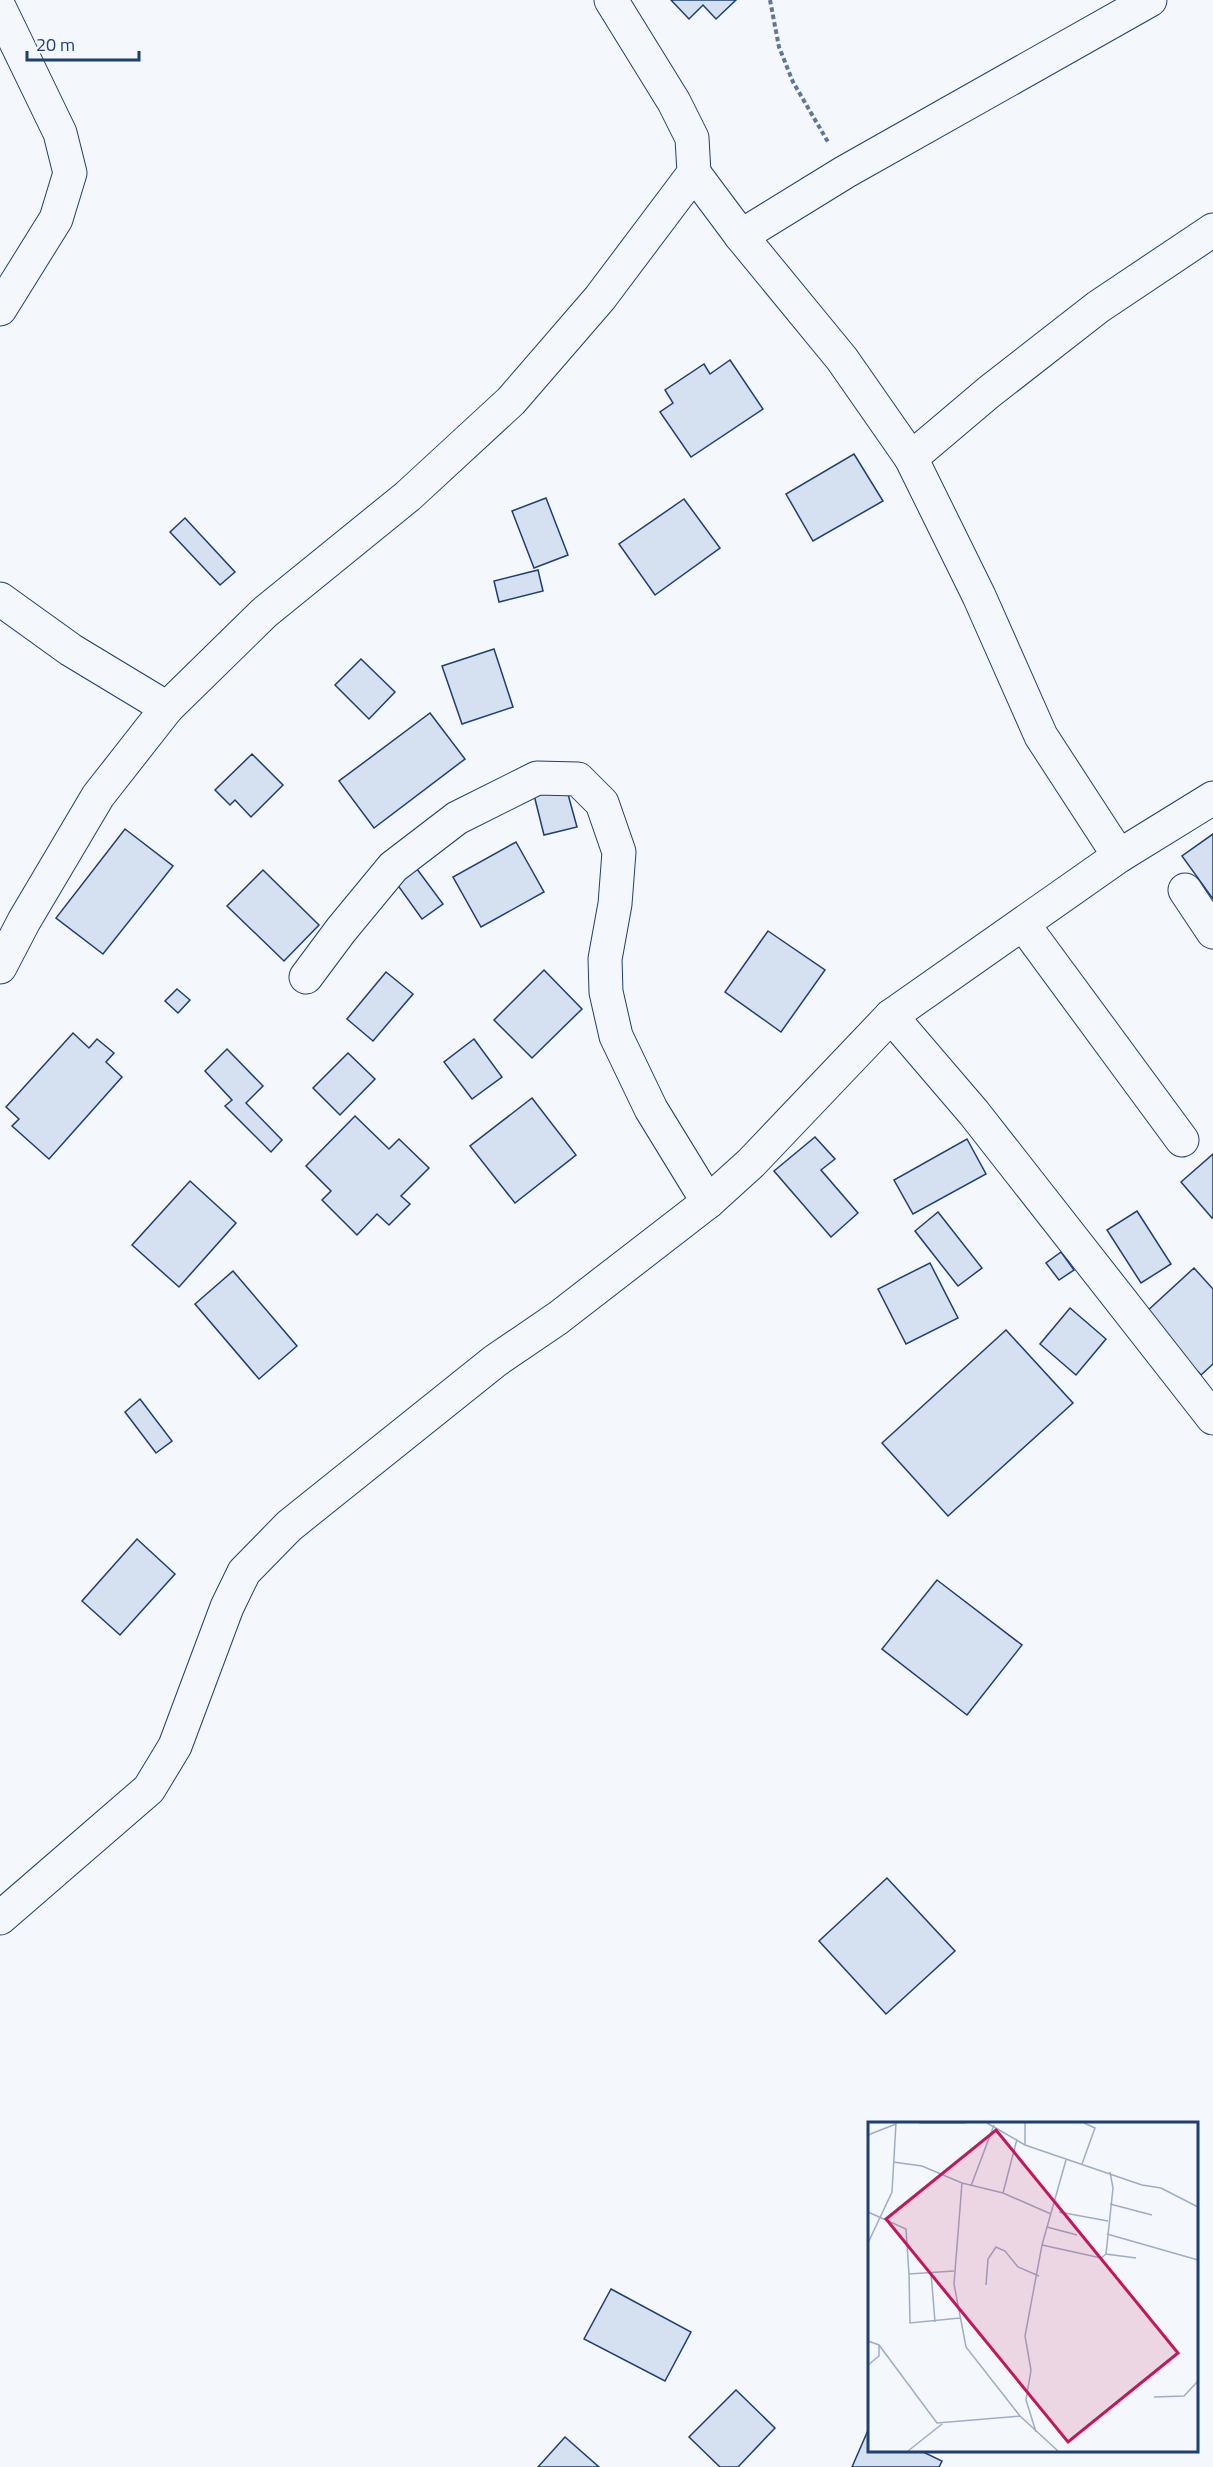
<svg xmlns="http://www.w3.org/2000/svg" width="1213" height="2467" viewBox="0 0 1213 2467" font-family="'Titillium Web',sans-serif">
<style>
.building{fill:#d5e0f0;stroke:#1d3f73;stroke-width:1.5}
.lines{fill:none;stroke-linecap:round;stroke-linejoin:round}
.minor-casing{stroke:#1d3f73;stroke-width:35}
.path{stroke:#5e769c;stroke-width:4;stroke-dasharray:4.5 3;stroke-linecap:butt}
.minor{stroke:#f4f7fb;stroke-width:33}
.inset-road{fill:none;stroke:#9eadc5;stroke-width:1.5}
.view{fill:#c2185b;fill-opacity:0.15;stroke:#c2185b;stroke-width:3}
.inset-edge{fill:none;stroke:#1d3f73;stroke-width:3}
</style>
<rect width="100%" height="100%" fill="#f4f7fb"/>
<g class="building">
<polygon points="671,0 736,0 716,19 703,5 689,19"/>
<polygon points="730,360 763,409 691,457 660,412 673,403 665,390 704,364 710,374"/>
<polygon points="854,454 883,501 813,541 786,494"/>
<polygon points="546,498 568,555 534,568 512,511"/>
<polygon points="684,499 720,548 655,595 619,544"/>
<polygon points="185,518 235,572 220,585 170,532"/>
<polygon points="538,570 543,591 499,602 494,581"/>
<polygon points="494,649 513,707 462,724 442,666"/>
<polygon points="361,659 395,692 369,719 335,685"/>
<polygon points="430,713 465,759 374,828 339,781"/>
<polygon points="252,754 283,785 251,817 235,800 230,805 215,790"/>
<polygon points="566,787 577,827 544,835 534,795"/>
<polygon points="125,829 173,866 103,954 56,918"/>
<polygon points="1213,834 1213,899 1182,856"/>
<polygon points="516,842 544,892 481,927 453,877"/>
<polygon points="414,865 443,904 422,919 394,880"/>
<polygon points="263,870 319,925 284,961 227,906"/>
<polygon points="768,931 825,970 781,1032 725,992"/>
<polygon points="544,970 582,1009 532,1058 494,1020"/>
<polygon points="386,972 413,994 373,1041 347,1019"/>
<polygon points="177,989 190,1000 178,1013 165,1001"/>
<polygon points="73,1033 89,1048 97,1039 114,1053 106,1062 122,1077 49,1159 12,1126 19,1119 6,1107"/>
<polygon points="474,1039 502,1077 472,1099 444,1062"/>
<polygon points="227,1049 263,1086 246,1103 282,1140 271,1152 225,1106 232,1100 205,1071"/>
<polygon points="348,1053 375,1079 340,1115 313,1088"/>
<polygon points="532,1098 576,1155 515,1203 470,1146"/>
<polygon points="355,1116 389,1149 399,1139 429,1168 401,1196 410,1204 389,1225 377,1214 357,1235 322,1200 331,1191 306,1166"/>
<polygon points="815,1137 835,1159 821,1170 858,1213 831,1237 774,1171"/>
<polygon points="967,1139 986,1174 913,1214 894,1180"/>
<polygon points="1213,1154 1213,1218 1212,1218 1181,1182"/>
<polygon points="190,1181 236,1223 179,1287 132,1245"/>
<polygon points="1137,1211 1171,1264 1141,1283 1107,1230"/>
<polygon points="938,1212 982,1268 958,1286 915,1231"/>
<polygon points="1061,1252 1074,1270 1059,1280 1046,1263"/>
<polygon points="930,1263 958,1318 906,1344 878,1289"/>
<polygon points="1194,1268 1213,1289 1213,1364 1201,1375 1145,1313"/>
<polygon points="233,1271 297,1346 259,1379 195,1304"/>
<polygon points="1070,1308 1106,1339 1076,1375 1040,1344"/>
<polygon points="1006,1330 1073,1403 948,1516 882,1443"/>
<polygon points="140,1399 172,1441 156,1453 125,1412"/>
<polygon points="137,1539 175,1574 120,1635 82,1601"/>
<polygon points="937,1580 1022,1645 967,1715 882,1649"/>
<polygon points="887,1878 955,1951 886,2014 819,1941"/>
<polygon points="611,2289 691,2332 665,2381 584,2339"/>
<polygon points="736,2390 775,2428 738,2467 720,2467 689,2437"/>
<polygon points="869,2428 870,2450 919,2450 942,2461 939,2467 852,2467"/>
<polygon points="565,2437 599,2467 538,2467"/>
</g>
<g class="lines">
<defs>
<g id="minor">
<polyline points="0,9 60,133 70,173 56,219 0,309"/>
<polyline points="694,173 741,236 842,359 911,458 979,596 1041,736 1119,856"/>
<polyline points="741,236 845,172 1150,0"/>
<polyline points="911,458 989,392 1098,307 1213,230"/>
<polyline points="0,599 71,650 167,708"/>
<polyline points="1185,890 1213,932"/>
<polyline points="1023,924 1182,1140"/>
<polyline points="0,967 24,921 98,796 167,708 264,613 408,496 511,401 600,298 694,173 692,138 674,102 611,0"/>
<polyline points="306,977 341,930 393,867 457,818 537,778 578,779 602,803 619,852 615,904 605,959 606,992 616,1036 651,1109 708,1202"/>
<polyline points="891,1016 974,1113 1213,1418"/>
<polyline points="0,1918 149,1789 175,1746 227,1607 244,1572 289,1526 495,1361 558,1318 708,1202 751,1163 891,1016 1119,856 1213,798"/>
</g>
</defs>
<use href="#minor" class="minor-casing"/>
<polyline class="path" points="770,0 779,47 793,82 828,142"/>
<use href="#minor" class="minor"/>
</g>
<g transform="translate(868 2122)">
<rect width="330" height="330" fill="#f4f7fb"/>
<path class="inset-road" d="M51,1H97M119,1L157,23L274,63L293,66L330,85M157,1V23M0,13L28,2M25,40L54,44L94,61L86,162L98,225L152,294L190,329M214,42L227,6L216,1M242,50L245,66L238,132L268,136M94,61L135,71L183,92M103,64L126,3M135,71L149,17M242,82L284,93M0,90L38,107L41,152L86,149M191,90L240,99M179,105L209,113M239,112L330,138M0,121L24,70L28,1M174,123L233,136L238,132M63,151L67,200M41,152L42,201L92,196M118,163L120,137L128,125L137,129L150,145L171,154M0,219L11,223L69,301L152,294M0,243L11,234V224M286,275L316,274L330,259M168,310L158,278L163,248L157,214L174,123L198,38M40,329L74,302"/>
<path class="view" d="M128,8L310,231L200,320L18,97Z"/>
<rect width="330" height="330" class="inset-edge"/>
</g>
<path d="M27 51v9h112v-9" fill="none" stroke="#1d3f73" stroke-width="3"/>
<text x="36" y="51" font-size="18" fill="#1d3f73" stroke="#f4f7fb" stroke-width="4.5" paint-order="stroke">20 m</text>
</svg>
